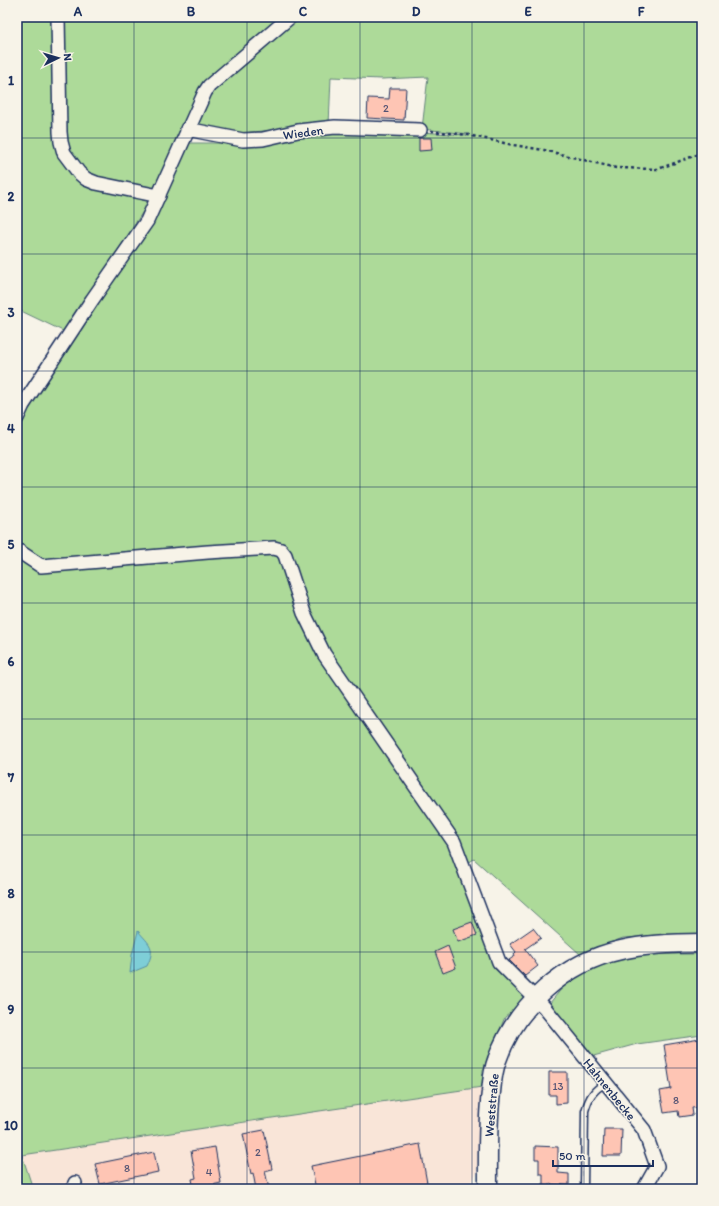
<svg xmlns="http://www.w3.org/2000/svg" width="719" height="1206" viewBox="0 0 719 1206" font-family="Itim,sans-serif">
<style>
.built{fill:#f9e5d8}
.green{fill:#adda99;stroke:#64847c}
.water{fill:#7eced7;stroke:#568ea7}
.building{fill:#fec5b4;stroke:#1b2f5e}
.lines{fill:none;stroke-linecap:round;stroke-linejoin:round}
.lane-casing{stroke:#1b2f5e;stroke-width:9}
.street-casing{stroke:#1b2f5e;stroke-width:16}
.secondary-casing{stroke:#1b2f5e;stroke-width:21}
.path{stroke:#1b2f5e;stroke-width:2.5;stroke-dasharray:3 3;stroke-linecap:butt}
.lane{stroke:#f7f3e8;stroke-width:6}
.street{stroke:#f7f3e8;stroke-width:13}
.secondary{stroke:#f7f3e8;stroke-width:18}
.grid{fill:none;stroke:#1b2f5e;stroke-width:1;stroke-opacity:0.55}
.labels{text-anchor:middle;stroke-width:3;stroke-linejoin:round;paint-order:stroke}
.number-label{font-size:11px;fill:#545474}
.street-label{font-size:13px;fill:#1b2f5e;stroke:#f7f3e8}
.neatline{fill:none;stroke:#1b2f5e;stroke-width:1.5}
.grid-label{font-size:13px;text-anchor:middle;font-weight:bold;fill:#1b2f5e}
</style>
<rect width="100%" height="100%" fill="#f7f3e8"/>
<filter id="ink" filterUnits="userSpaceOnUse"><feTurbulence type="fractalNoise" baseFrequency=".025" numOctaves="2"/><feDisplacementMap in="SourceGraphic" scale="8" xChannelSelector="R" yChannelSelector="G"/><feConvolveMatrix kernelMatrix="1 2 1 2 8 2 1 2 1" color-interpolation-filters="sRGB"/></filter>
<g filter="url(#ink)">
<polygon class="built" points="482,1087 478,1166 476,1174 472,1181 461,1189 33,1189 22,1155"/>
<g class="green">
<polygon points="17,17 56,17 58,144 76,176 153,196 65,332 17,309"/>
<polygon points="59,17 286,17 204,88 156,192 113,185 81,171 63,142"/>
<polygon points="294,17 702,17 702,934 623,938 580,954 474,859 465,865 329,651 306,610 292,553 281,544 42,563 17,547 17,429 188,143 234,143 336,130 420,132 468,135 469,134 422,129 428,77 382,79 331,77 329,125 242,133 191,127 207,93"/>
<polygon points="277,552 300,615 450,844 498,963 529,999 505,1017 483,1070 482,1087 22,1155 33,1189 17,1189 17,555 40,569"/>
<polygon points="647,954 702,954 702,1035 637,1044 590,1057 549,1004 563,987 580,973 620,959"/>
</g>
<path class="water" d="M138,931C150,945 156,947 147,966L130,973L132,955Z"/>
<g class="building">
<polygon points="390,88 406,88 404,120 367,118 368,98 389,99"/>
<polygon points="419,138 431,138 432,150 419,151"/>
<polygon points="472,922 477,935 458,942 453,929"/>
<polygon points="533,928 541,938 525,949 538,966 525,976 509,960 515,956 514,954 516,952 510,944"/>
<polygon points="448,946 456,968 443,973 435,952"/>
<polygon points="700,1039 702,1052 702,1107 692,1108 693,1115 679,1117 678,1111 664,1113 660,1091 671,1089 664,1045"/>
<polygon points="549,1072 567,1072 567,1103 556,1104 556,1095 549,1095"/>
<polygon points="604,1129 622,1129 621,1156 603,1156"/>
<polygon points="264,1130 272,1169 265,1171 269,1189 256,1189 253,1173 251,1174 243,1134"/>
<polygon points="420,1144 427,1183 400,1189 316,1189 311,1166"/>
<polygon points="535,1146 558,1147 558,1173 569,1174 569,1185 543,1184 543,1174 539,1174 539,1159 535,1159"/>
<polygon points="215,1147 221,1183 194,1189 192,1179 196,1178 191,1151"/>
<polygon points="154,1152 158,1172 100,1184 95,1164"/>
</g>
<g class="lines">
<defs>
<path id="lane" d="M584,1189L585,1111C589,1097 593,1090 606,1083"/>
<g id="street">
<polyline points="58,17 60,132 61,142 64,153 79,173 86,179 96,183 159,196"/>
<polyline points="187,129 243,140 263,139 298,131 335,127 420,130"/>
<polyline points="17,418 23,405 92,300 147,221 205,92 209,86 290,17"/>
<polyline points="17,550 41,566 208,552 274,548 281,550 285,555 304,613 324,654 454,842 499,962 544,1007 644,1130 657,1166 644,1189"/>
<polyline points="73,1189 75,1183"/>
</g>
<path id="secondary" d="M488,1189C488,1157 487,1124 491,1092C492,1081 493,1070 497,1060C516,1006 565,962 621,950C647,944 675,943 702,943"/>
</defs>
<use href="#lane" class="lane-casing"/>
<use href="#street" class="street-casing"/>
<use href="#secondary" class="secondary-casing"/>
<polyline class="path" points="431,131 468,135 513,145 544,150 616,168 658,169 702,153"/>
<use href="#lane" class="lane"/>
<use href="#street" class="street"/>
<use href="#secondary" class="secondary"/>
</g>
</g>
<path class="grid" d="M134,17V1189M247,17V1189M360,17V1189M472,17V1189M584,17V1189M17,138H702M17,254H702M17,371H702M17,487H702M17,603H702M17,719H702M17,835H702M17,952H702M17,1068H702"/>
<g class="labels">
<g class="number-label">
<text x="386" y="112">2</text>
<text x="558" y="1090">13</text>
<text x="676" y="1104">8</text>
<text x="258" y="1156">2</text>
<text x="127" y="1172">8</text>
<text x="209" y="1176">4</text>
</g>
<g class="street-label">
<text transform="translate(303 132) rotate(-8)" y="5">Wieden</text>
<text transform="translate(610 1089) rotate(51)" y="5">Hahnenbecke</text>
<text transform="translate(491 1105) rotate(-85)" y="5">Weststraße</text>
</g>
</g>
<rect width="719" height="1206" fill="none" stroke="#f7f3e8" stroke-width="44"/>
<g transform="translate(58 58) rotate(85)" stroke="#f7f3e8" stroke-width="3" paint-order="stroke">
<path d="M0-3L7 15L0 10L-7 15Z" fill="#1b2f5e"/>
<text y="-6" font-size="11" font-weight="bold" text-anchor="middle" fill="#1b2f5e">N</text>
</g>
<path d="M553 1160v6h100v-6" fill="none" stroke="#1b2f5e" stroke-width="2"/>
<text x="559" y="1160" font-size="12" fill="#1b2f5e" stroke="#f7f3e8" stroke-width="3" paint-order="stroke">50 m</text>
<rect x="22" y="22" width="675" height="1162" class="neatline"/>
<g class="grid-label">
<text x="78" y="16">A</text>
<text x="191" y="16">B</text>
<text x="303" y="16">C</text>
<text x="416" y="16">D</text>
<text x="528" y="16">E</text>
<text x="641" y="16">F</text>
<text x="11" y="85">1</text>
<text x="11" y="201">2</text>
<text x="11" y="317">3</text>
<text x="11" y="433">4</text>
<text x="11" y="549">5</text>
<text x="11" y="666">6</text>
<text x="11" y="782">7</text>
<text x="11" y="898">8</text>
<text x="11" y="1014">9</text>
<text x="11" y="1130">10</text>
</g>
</svg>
